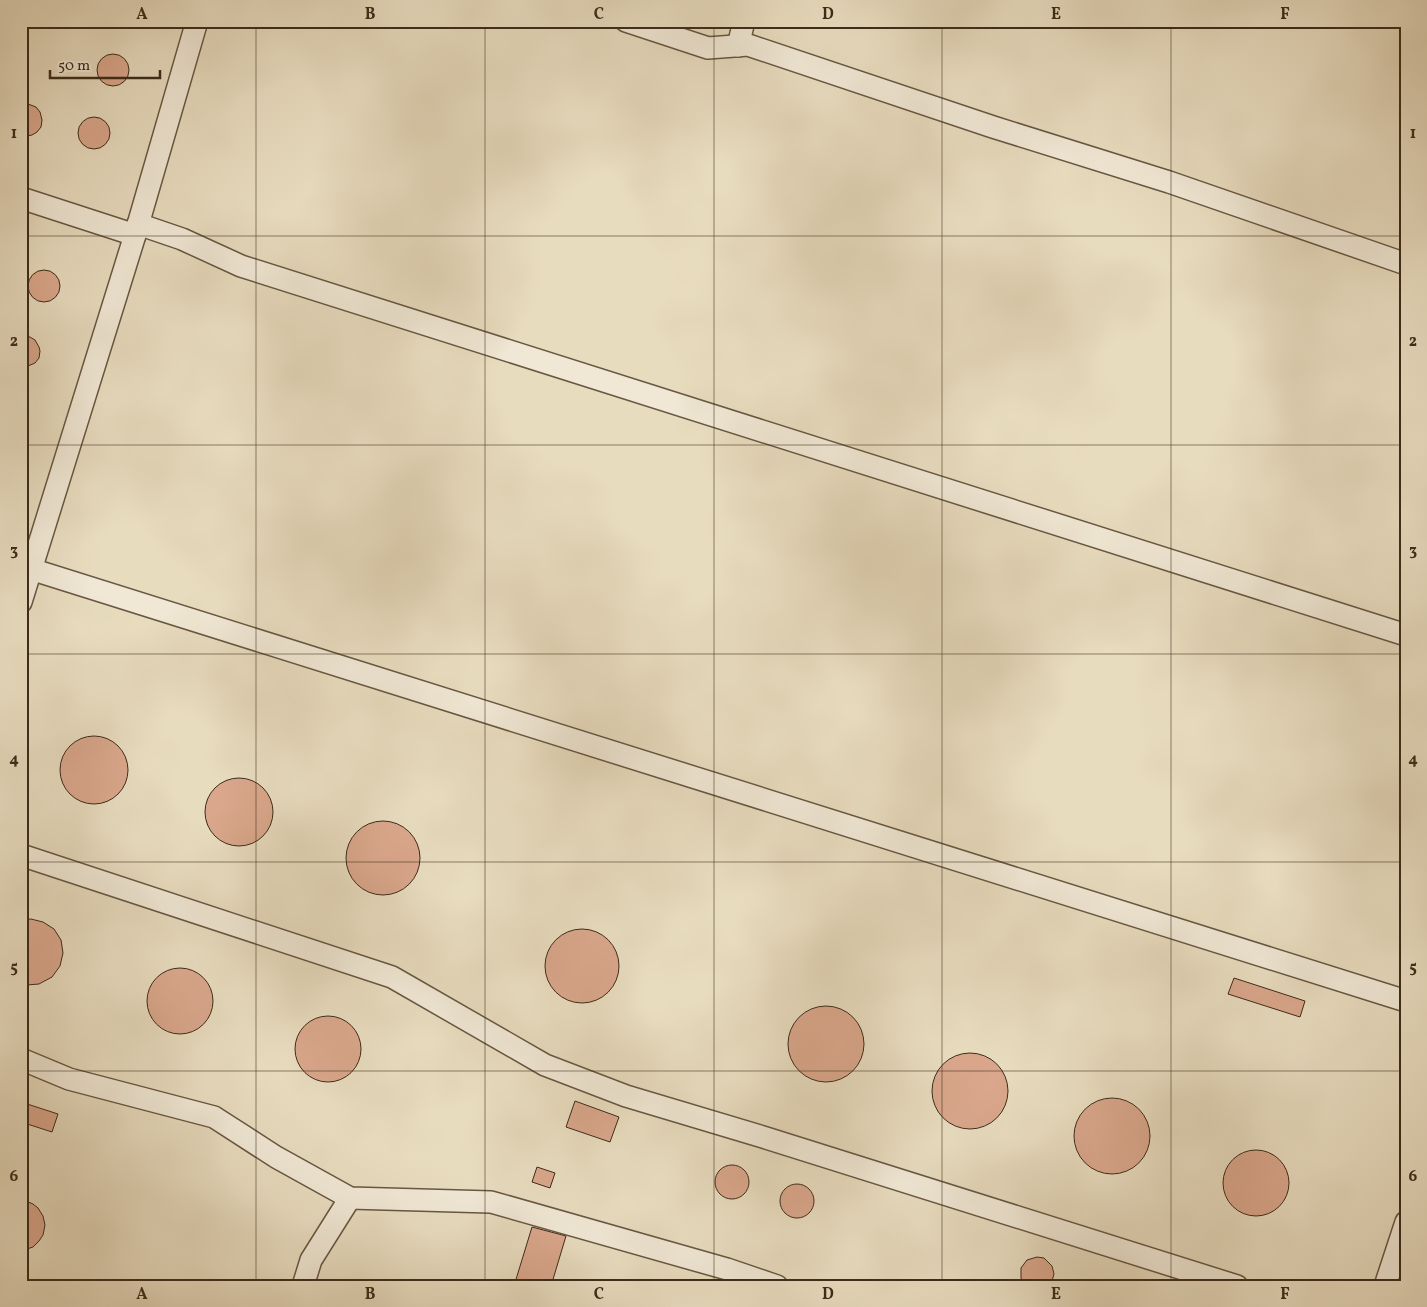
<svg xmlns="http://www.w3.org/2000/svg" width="1427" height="1307" viewBox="0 0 1427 1307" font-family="Vollkorn,serif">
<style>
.building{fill:#daa78c;stroke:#3d2b19}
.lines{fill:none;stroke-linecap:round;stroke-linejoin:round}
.minor-casing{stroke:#685742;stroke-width:24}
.minor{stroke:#f0e8d5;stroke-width:21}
.grid{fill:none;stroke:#3d2b19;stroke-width:1;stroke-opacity:0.55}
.neatline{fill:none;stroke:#3d2b19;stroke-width:2}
.grid-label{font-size:16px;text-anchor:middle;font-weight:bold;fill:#3d2b19}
</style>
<rect width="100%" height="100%" fill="#e8dcbf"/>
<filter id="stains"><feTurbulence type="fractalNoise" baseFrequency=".004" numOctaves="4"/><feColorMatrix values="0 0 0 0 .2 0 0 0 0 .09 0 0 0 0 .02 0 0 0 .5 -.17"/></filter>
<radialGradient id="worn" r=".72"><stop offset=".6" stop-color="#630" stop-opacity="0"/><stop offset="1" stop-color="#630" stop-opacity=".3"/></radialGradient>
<g class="building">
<circle cx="113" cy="70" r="16"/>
<polygon points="21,103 28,104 36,107 40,112 42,120 41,127 37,132 32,135 21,137"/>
<circle cx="94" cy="133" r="16"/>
<circle cx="44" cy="286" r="16"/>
<polygon points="21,332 35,340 39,347 40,351 39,358 35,363 21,369"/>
<circle cx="94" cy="770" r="34"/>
<circle cx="239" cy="812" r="34"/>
<circle cx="383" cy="858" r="37"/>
<polygon points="31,919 43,922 54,929 61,940 63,953 60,966 52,977 39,984 27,985 21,985 21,920"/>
<circle cx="582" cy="966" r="37"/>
<circle cx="180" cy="1001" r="33"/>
<polygon points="1234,978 1305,1001 1300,1017 1228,994"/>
<circle cx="826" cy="1044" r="38"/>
<circle cx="328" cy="1049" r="33"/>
<circle cx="970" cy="1091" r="38"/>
<circle cx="1112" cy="1136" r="38"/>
<polygon points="575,1101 619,1117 610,1142 566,1127"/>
<polygon points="21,1102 58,1114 52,1132 21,1122"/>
<circle cx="1256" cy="1183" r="33"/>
<circle cx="732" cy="1182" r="17"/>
<polygon points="537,1167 555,1173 550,1188 532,1182"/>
<circle cx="797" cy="1201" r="17"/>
<polygon points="21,1199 33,1204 38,1208 43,1216 45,1225 43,1235 39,1241 33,1247 21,1251"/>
<polygon points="532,1227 566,1236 551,1286 514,1286"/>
<polygon points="1037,1257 1044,1258 1052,1266 1054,1274 1052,1281 1049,1286 1024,1286 1021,1278 1021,1268 1027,1260"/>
</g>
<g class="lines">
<defs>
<g id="minor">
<polyline points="626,21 708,48 748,45 993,127 1169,182 1406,264"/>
<polyline points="738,46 744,21"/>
<polyline points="21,198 135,235"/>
<polyline points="138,224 182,239 241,266 1406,635"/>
<polyline points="21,566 1406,1001"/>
<polyline points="21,602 135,235 197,21"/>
<polyline points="21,855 392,977 545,1065 626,1096 763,1137 1237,1286"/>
<polyline points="21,1059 69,1079 214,1117 276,1157 350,1198 491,1202 727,1269 777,1286"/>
<polyline points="303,1286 311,1260 350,1198"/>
<polyline points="1385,1286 1406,1222"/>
</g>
</defs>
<use href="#minor" class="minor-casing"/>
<use href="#minor" class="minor"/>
</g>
<path class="grid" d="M256,21V1286M485,21V1286M714,21V1286M942,21V1286M1171,21V1286M21,236H1406M21,445H1406M21,654H1406M21,862H1406M21,1071H1406"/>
<rect width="1427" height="1307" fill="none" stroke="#e8dcbf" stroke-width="55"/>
<path d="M50 70v8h110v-8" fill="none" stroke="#3d2b19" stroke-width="2.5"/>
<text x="58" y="70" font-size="15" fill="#3d2b19" stroke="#f0e8d5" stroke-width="4" paint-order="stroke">50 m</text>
<rect x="28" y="28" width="1372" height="1252" class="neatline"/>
<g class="grid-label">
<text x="142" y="19">A</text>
<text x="370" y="19">B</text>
<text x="599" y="19">C</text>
<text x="828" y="19">D</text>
<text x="1056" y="19">E</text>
<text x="1285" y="19">F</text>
<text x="14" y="138">1</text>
<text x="1413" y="138">1</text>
<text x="14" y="346">2</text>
<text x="1413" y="346">2</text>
<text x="14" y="555">3</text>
<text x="1413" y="555">3</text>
<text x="14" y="764">4</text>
<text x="1413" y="764">4</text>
<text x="14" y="972">5</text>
<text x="1413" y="972">5</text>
<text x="14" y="1181">6</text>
<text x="1413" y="1181">6</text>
<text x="142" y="1299">A</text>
<text x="370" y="1299">B</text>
<text x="599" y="1299">C</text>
<text x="828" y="1299">D</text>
<text x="1056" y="1299">E</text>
<text x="1285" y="1299">F</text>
</g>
<rect width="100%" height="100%" filter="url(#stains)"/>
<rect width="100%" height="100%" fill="url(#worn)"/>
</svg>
